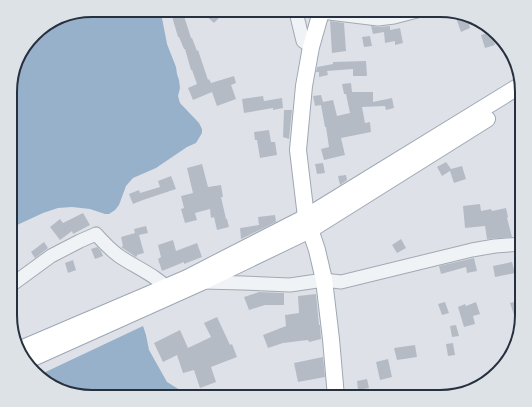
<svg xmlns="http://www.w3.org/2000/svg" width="532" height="407" viewBox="0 0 532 407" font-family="'Source Sans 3',sans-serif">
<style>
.water{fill:#97b1ca}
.building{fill:#b5bbc5}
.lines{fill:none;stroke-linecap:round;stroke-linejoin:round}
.minor-casing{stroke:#a3a9b2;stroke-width:15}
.major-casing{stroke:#9da7b4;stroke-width:18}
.minor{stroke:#f0f3f6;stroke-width:13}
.major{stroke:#fff;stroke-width:16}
.rim{fill:none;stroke:#26303f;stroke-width:2}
</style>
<rect width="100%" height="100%" fill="#dee2e8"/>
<g class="water">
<polygon points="161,13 167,44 176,67 177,74 179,80 180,88 178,96 180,103 199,123 202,129 202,133 196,143 187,147 156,168 133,178 126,186 119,205 115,210 109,214 105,214 90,209 72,207 58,208 43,213 15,226 10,227 11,81 21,51 38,30 65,14"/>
<polygon points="143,326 146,335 149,350 167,382 180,390 186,397 86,397 37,376"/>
</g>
<g class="building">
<polygon points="171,13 183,13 191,38 192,38 197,51 198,50 208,80 209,79 211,83 234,76 236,83 231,85 236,99 217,106 212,92 193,100 188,88 197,84 192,70 191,70 185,49 184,49 179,37 178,37"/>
<polygon points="203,13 224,13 214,23"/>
<polygon points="461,17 468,19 470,28 461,32 456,18"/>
<polygon points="330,21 344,23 346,51 332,53"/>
<polygon points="371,26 379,27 390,26 390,30 400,28 403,43 395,45 395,41 385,43 384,32 373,34"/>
<polygon points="491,32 495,45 485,48 481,35"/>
<polygon points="370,36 372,46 364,47 362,37"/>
<polygon points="366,61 367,76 353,76 353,69 327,71 328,75 319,77 319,72 316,72 317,67 333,64 333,62"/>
<polygon points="351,83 352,92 373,92 373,102 392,98 394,108 386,110 385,106 362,107 365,123 370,122 371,132 341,138 345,155 324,160 321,149 329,147 326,127 325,127 321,105 315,106 313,96 321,95 323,102 333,100 337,116 350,113 346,94 344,94 342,84"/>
<polygon points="263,96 264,101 282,98 283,108 273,110 273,108 244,113 242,99"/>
<polygon points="284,110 292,110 289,139 283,137"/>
<polygon points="269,130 271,142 275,142 277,155 260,158 257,140 255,140 254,132"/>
<polygon points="446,162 451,169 462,166 466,179 454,183 450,171 442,176 437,167"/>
<polygon points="323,163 325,173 317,174 315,164"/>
<polygon points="202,164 208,187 221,185 223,197 221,197 226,219 227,219 229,227 217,230 214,217 211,218 210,209 195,213 197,220 185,223 181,209 184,208 181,196 193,193 187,168"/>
<polygon points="346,175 347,180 340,185 338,176"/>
<polygon points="171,176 176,189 143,200 133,204 129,194 139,190 140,193 160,187 158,181"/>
<polygon points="480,204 481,211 491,209 492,211 506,208 508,217 507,218 512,237 487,239 485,226 465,228 463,206"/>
<polygon points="83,213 90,225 73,234 72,231 60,240 50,227 60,219 63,223"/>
<polygon points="275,215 276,222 241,239 240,228 259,225 258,217"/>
<polygon points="146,226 148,233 139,235 144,253 137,255 137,256 136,257 121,247 123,246 121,237 135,233 134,229"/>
<polygon points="401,239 406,248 397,253 392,245"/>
<polygon points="173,240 176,251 197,243 202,257 184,264 184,262 162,271 158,259 161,257 158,245"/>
<polygon points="44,242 48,248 35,258 31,252"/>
<polygon points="97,247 101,251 103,256 95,259 91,249"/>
<polygon points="474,258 477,271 467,273 466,267 441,274 439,266"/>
<polygon points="73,260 76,270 68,273 65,263"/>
<polygon points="512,262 515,273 495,277 493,266"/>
<polygon points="259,292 284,293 284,305 265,305 249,310 244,297"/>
<polygon points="316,294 319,325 320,325 321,339 309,342 308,340 283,343 268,348 263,335 286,326 285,315 299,313 298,296"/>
<polygon points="518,301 522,315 515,318 510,303"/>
<polygon points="445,302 449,313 442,315 438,304"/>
<polygon points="476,302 480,314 473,316 475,324 464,327 458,307 465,304 466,306"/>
<polygon points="217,317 230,345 232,344 237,357 211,367 216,382 200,388 194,370 183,373 177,355 163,362 154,343 180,330 188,348 211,337 204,323"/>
<polygon points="456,325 459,336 452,337 450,326"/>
<polygon points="453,343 455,355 448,356 446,344"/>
<polygon points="415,345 417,357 397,360 394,348"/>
<polygon points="323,357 325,377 298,382 294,363"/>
<polygon points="388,359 392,377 380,380 376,362"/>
<polygon points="367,379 369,388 358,390 357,381"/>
</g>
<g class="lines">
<defs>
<g id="minor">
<polyline points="296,12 303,41 311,47"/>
<polyline points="321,12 378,19 394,17 421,10"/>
<polyline points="202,282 243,283 290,285 324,280 341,282 472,250 495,246 522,244"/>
<path d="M10,286L51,256L80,241L96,234C103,242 111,250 119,256C137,268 157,276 172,292"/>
</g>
<g id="major">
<polyline points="321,12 311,47 304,86 298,150 306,217 317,250 324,280 331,339 336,397"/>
<polyline points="18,350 187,278 306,217 521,85"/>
<polyline points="26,361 202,282 310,230 487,119"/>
</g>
</defs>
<use href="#minor" class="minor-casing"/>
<use href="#major" class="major-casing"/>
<use href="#minor" class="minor"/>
<use href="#major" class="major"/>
</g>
<path d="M0 0H532V407H0ZM92 17H440A75 75 0 0 1 515 92V315A75 75 0 0 1 440 390H92A75 75 0 0 1 17 315V92A75 75 0 0 1 92 17Z" fill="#dde2e7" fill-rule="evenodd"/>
<path class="rim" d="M92 17H440A75 75 0 0 1 515 92V315A75 75 0 0 1 440 390H92A75 75 0 0 1 17 315V92A75 75 0 0 1 92 17Z"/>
</svg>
